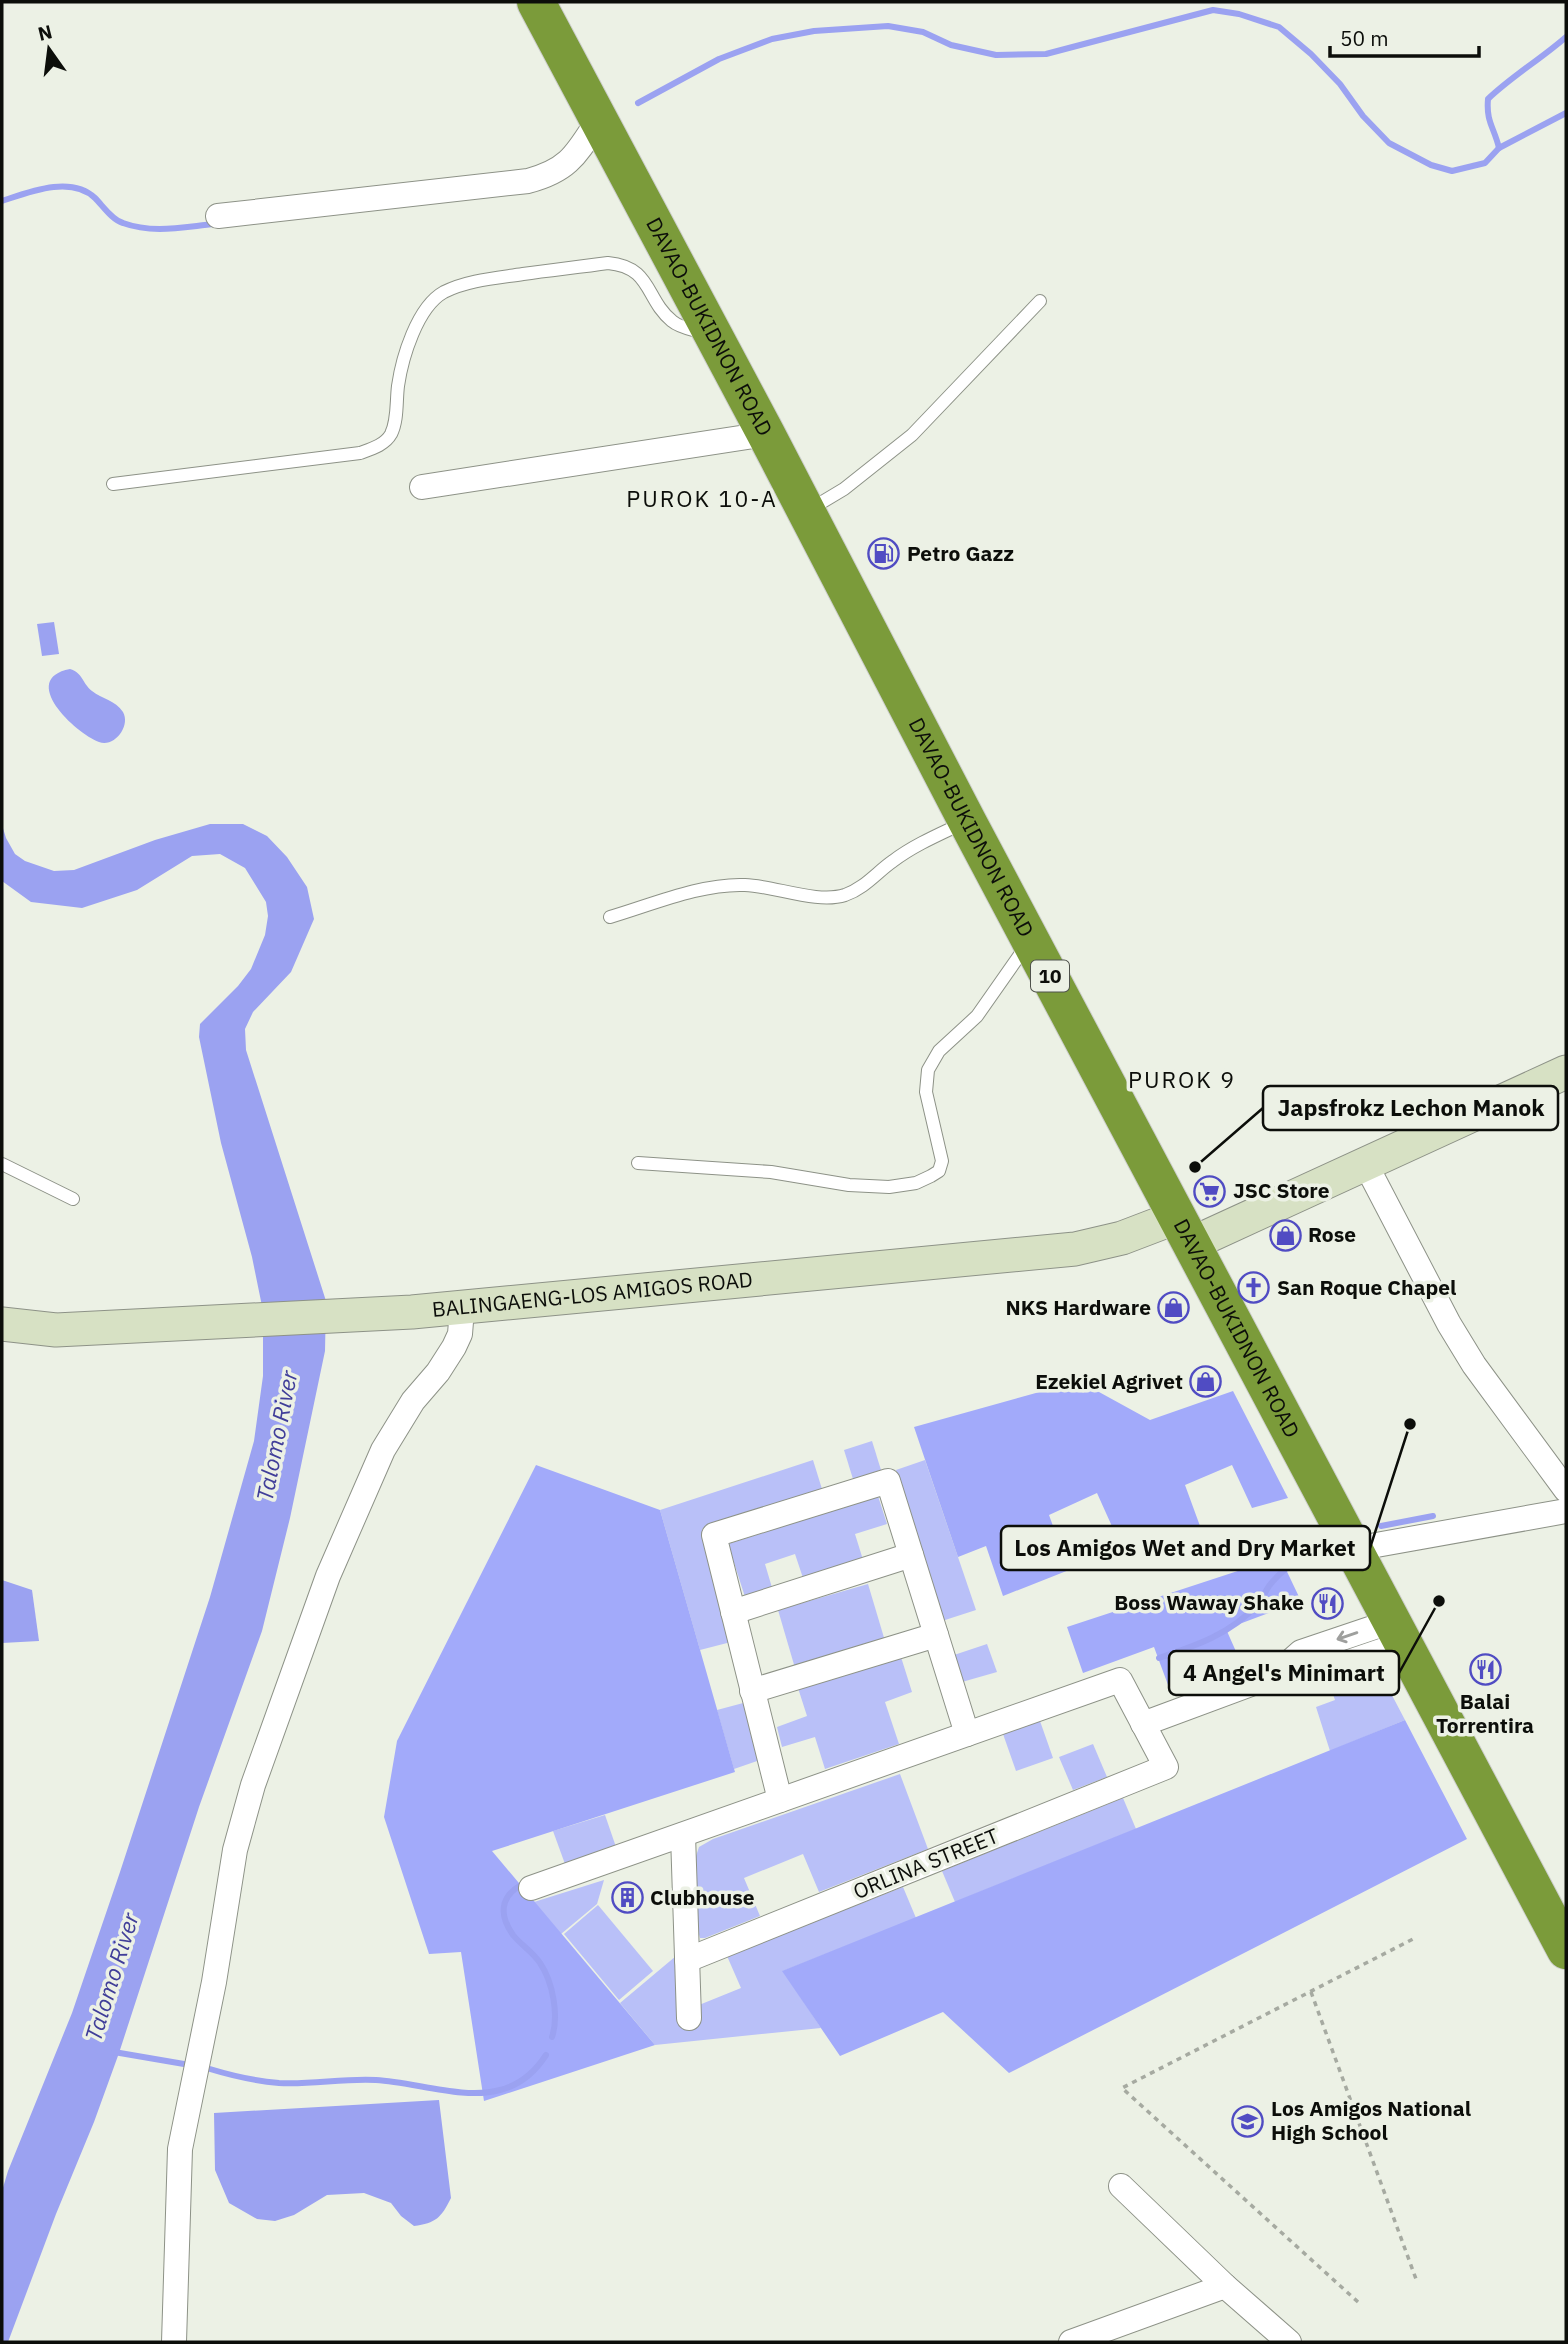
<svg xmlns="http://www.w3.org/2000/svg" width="1568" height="2344" viewBox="0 0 1568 2344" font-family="'IBM Plex Sans',sans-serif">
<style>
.green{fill:#b9c0f8}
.forest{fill:#a2aafa}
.water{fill:#9ba2f1}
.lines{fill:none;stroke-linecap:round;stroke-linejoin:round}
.stream{stroke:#9ba2f1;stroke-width:6}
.lane-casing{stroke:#8d9287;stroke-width:14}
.street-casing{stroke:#8d9287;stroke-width:26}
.secondary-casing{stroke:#8d9287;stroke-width:35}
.highway-casing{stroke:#cecfce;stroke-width:40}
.path{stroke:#a6aaa1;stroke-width:3.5;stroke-dasharray:5 5;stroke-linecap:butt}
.lane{stroke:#fff;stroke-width:12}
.street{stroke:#fff;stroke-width:24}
.secondary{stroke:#d7e1c4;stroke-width:33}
.highway{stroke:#7b9b3a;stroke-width:38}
.oneway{stroke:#9e9f9d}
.labels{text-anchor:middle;stroke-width:7;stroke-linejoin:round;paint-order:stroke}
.shield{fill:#ecf1e5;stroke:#4f524c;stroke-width:2}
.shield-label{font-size:19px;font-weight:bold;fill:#0c0e0a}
.street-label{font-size:21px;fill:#0c0e0a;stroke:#ecf1e5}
.poi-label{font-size:21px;font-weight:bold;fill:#0c0e0a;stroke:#ecf1e5;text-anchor:start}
.neighbourhood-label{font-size:23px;letter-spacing:2px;fill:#0c0e0a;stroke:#ecf1e5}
.water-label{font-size:23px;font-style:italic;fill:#403e99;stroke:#ecf1e5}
.leader{fill:none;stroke:#0c0e0a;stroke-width:2.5}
.callout-dot{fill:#0c0e0a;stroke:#ecf1e5;stroke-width:2.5}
.callout{fill:#ecf1e5;stroke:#0c0e0a;stroke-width:2.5}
.callout-label{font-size:23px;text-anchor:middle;font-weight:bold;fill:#0c0e0a}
</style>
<rect width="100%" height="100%" fill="#ecf1e5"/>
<g class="green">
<polygon points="872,1441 881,1470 853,1479 844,1450"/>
<polygon points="813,1460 822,1489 702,1529 731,1642 700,1650 660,1510"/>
<polygon points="925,1460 976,1610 942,1621 896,1470"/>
<polygon points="878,1496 887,1524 855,1534 864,1563 804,1581 795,1554 765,1564 773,1591 746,1600 728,1544"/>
<polygon points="868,1584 885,1641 795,1668 778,1610"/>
<polygon points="987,1644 997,1672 962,1682 954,1655"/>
<polygon points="901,1657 912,1692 885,1702 899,1744 825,1769 815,1737 782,1747 777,1727 807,1716 798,1688"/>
<polygon points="1374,1661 1405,1720 1330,1751 1316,1707 1335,1700 1327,1677"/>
<polygon points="747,1702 760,1760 734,1769 717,1710"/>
<polygon points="1040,1721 1053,1758 1016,1771 1003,1734"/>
<polygon points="1093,1744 1107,1777 1073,1790 1059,1757"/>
<polygon points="900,1774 928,1849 819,1892 803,1854 744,1878 760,1916 705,1938 700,1938 698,1931 695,1859 699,1847 713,1839"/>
<polygon points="1123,1798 1136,1829 955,1902 942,1871"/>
<polygon points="605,1815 616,1847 565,1864 553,1831"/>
<polygon points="604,1880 597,1904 561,1934 534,1902"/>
<polygon points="903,1887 916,1918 783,1971 821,2028 655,2045 620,2003 676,1956 677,2022 700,2022 699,2005 741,1988 727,1956"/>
<polygon points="598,1905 653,1971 619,2000 564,1934"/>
</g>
<g class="forest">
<polygon points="1079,1381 1150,1420 1233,1391 1288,1498 1252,1508 1232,1465 1185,1485 1200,1526 1124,1553 1097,1493 1049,1515 1069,1570 1003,1596 986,1546 958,1557 914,1427"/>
<polygon points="536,1465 660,1510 735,1772 492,1851 655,2045 484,2101 461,1952 429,1954 384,1817 397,1741"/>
<polygon points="1280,1557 1301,1601 1226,1629 1242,1665 1171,1693 1154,1647 1083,1673 1067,1627"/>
<polygon points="1405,1720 1467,1839 1009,2073 943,2012 840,2056 782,1971"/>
</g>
<g class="water">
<polygon points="54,622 59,654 42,656 37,624"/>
<path d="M70,669C83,673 82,683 92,691C102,699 115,700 123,712C131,726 114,748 99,742C75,733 18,679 70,669Z"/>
<polygon points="210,824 243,824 267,836 287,857 307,887 314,919 291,972 253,1012 245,1029 246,1050 326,1301 325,1351 290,1518 262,1631 199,1807 119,2053 94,2122 56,2214 8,2342 2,2342 2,2191 8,2171 72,2013 120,1872 210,1597 254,1441 263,1376 263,1311 252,1257 221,1143 199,1037 200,1024 238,986 251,969 265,935 268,916 266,902 245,868 220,854 192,856 137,890 82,908 31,902 2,881 2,825 6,838 15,854 25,861 54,871 74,870 155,840"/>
<polygon points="2,1580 32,1590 39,1641 2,1643"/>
<path d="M439,2100L451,2198C441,2218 436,2223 414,2226L401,2216L391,2203L364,2193L327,2195L294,2215L275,2221L257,2219L229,2203L215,2170L214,2113Z"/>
</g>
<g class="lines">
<g class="stream">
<polyline points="638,103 719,59 772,39 814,31 888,26 923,32 951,45 996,55 1046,54 1213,10 1239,14 1279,27 1311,54 1340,84 1363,116 1389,143 1431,165 1452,171 1485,163 1499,148 1566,113"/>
<path d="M1499,148C1494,127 1486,122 1488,99C1512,76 1541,59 1566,37"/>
<path d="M2,201C29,192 71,175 95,198C103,206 112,220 123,223C153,234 183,227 214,224"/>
<polyline points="1381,1526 1433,1516"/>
<path d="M1159,1658C1195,1646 1231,1634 1258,1604C1262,1599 1265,1592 1269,1586C1282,1569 1297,1559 1316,1550"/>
<path d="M521,1885C500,1897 499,1915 513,1935C521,1945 533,1952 540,1963C553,1982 559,2016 552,2037"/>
<polyline points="114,2052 184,2064"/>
<path d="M210,2069C233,2076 256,2081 279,2083C311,2085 344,2078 376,2080C415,2082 463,2100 500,2090C520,2085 535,2072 546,2055"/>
</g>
<defs>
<g id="lane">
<path d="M113,484L360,453C371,449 385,445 391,434C398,420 396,402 398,386C402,358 417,307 444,292C468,280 497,278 523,274C551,270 580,267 608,263C652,267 645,299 672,321C680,328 694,330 704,333"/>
<polyline points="809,510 844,489 912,435 1040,301"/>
<path d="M610,917C651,905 702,883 745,885C775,886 817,904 845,895C865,888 877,872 893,861C914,845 940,834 963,823"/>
<polyline points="638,1163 771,1172 849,1185 889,1187 916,1183 931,1176 939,1171 942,1161 926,1092 928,1070 939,1051 977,1016 1026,946"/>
<polyline points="2,1164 73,1199"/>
</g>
<g id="street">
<path d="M218,216L528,181C570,170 577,153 599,119"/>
<polyline points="422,487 766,434"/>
<polyline points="1365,1163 1449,1324 1474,1365 1566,1490"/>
<polyline points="1354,1549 1566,1511"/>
<polyline points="733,1612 911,1555"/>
<polyline points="1275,1675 1301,1652 1393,1621"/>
<polyline points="752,1691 936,1635"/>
<polyline points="1143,1724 1275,1675 1310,1675 1404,1643"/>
<polyline points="780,1800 714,1535 888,1481 967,1734"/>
<polyline points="683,1835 689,2018"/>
<polyline points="531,1888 1120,1680 1166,1767 687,1960"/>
<polyline points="1121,2186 1225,2286 1289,2342"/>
<polyline points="174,2342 180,2149 214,1982 235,1850 253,1785 328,1576 383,1450 413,1401 438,1372 454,1347 460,1334 462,1309"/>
<polyline points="1071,2342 1225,2286"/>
</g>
<g id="secondary">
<polyline points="1191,1244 1566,1072"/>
<path id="s1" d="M2,1324L56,1330L412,1312L1075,1249L1122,1238L1177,1217"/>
</g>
<g id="highway">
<path id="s2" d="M536,2L766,434L967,821L1566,1950"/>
</g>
</defs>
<use href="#lane" class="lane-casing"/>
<use href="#street" class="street-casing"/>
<use href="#secondary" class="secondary-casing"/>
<use href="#highway" class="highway-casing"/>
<g class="path">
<polyline points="1311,1992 1416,2279"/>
<polyline points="1358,2302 1122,2088 1415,1938"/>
</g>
<use href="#lane" class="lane"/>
<use href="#street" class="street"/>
<use href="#secondary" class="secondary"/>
<use href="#highway" class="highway"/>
</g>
<defs><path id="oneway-shaft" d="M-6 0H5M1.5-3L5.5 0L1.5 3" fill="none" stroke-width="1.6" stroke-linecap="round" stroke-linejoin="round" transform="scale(1.75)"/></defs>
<use class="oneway" href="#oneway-shaft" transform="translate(1347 1636) rotate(161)"/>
<defs>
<symbol id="fuel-ring" viewBox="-11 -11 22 22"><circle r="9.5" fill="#ecf1e5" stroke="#504cc3" stroke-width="1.5"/><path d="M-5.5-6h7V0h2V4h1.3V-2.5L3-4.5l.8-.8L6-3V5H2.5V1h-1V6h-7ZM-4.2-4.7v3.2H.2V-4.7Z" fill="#504cc3"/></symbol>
<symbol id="supermarket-ring" viewBox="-11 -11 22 22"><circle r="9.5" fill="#ecf1e5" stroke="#504cc3" stroke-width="1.5"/><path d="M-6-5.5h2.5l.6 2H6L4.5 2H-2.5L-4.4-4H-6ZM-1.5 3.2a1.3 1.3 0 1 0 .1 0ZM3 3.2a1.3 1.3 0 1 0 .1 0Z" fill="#504cc3"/></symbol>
<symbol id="shop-ring" viewBox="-11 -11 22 22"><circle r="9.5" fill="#ecf1e5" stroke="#504cc3" stroke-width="1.5"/><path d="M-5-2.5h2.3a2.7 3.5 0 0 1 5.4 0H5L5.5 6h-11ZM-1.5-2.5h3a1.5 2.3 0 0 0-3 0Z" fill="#504cc3"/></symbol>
<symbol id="church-ring" viewBox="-11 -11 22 22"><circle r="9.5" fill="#ecf1e5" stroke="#504cc3" stroke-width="1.5"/><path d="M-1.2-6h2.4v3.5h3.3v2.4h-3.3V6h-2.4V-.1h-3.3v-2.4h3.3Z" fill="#504cc3"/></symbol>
<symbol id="restaurant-ring" viewBox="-11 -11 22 22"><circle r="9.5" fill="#ecf1e5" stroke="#504cc3" stroke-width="1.5"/><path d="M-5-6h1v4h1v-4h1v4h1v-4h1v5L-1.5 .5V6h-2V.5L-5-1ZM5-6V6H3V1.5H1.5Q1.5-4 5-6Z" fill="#504cc3"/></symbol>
<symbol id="building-ring" viewBox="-11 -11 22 22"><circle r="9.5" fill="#ecf1e5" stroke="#504cc3" stroke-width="1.5"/><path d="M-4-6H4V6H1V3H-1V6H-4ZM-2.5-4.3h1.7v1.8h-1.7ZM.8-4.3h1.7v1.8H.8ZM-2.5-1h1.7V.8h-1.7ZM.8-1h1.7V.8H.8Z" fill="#504cc3"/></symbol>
<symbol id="school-ring" viewBox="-11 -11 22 22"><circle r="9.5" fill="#ecf1e5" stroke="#504cc3" stroke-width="1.5"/><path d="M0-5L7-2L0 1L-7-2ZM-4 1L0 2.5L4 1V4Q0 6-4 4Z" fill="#504cc3"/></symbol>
</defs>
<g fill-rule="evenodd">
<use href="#fuel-ring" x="866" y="536" width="35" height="35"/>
<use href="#supermarket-ring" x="1192" y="1174" width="35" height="35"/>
<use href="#shop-ring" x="1268" y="1218" width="35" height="35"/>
<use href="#church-ring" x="1236" y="1270" width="35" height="35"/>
<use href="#shop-ring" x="1156" y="1290" width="35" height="35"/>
<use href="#shop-ring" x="1188" y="1364" width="35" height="35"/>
<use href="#restaurant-ring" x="1310" y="1586" width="35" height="35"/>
<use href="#restaurant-ring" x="1468" y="1652" width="35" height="35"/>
<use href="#building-ring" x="610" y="1880" width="35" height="35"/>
<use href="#school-ring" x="1230" y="2104" width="35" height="35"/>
</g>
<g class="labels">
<rect class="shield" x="1031" y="960.5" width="38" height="31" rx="5"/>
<g class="shield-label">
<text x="1050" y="983">10</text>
</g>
<g class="street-label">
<text dy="7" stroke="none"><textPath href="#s2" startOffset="368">DAVAO-BUKIDNON ROAD</textPath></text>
<text dy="7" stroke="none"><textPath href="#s2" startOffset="933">DAVAO-BUKIDNON ROAD</textPath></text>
<text dy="7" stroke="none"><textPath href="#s1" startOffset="592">BALINGAENG-LOS AMIGOS ROAD</textPath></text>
<text dy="7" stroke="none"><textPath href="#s2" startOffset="1500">DAVAO-BUKIDNON ROAD</textPath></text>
<text transform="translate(926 1864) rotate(-22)" y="7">ORLINA STREET</text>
</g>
<g class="poi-label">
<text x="907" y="561">Petro Gazz</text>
<text x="1233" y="1198">JSC Store</text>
<text x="1308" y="1242">Rose</text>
<text x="1277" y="1295">San Roque Chapel</text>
<text x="1151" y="1315" text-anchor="end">NKS Hardware</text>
<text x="1183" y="1389" text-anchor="end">Ezekiel Agrivet</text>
<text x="1304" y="1610" text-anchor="end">Boss Waway Shake</text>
<text x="1485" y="1709" text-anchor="middle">Balai<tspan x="1485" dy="24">Torrentira</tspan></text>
<text x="650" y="1905">Clubhouse</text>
<text x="1271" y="2116">Los Amigos National<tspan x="1271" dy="24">High School</tspan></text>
</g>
<g class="neighbourhood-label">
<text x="702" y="507">PUROK 10-A</text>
<text x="1182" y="1088">PUROK 9</text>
</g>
<g class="water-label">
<text transform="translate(277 1436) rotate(-79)" y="8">Talomo River</text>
<text transform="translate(112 1977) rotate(-73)" y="8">Talomo River</text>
</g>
</g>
<path class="leader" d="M1195 1167L1263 1108M1410 1424L1370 1548M1439 1601L1399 1673"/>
<g class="callout-dot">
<circle cx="1195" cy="1167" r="7"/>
<circle cx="1410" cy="1424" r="7"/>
<circle cx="1439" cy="1601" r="7"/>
</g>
<g class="callout">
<rect x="1263" y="1086" width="295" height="44" rx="7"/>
<rect x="1001" y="1526" width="369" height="44" rx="7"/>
<rect x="1169" y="1651" width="230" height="44" rx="7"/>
</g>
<g class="callout-label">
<text x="1411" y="1116">Japsfrokz Lechon Manok</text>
<text x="1185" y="1556">Los Amigos Wet and Dry Market</text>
<text x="1284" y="1681">4 Angel's Minimart</text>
</g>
<rect width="1568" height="2344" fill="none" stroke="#0c0e0a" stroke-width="7"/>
<g transform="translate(49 49) rotate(346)" stroke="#ecf1e5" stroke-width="5" paint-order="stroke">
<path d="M0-5L12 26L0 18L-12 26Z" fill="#0c0e0a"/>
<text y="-10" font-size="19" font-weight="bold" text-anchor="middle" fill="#0c0e0a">N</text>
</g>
<path d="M1330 46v10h149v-10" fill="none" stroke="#0c0e0a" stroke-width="3.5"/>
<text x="1340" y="46" font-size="21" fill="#0c0e0a" stroke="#ecf1e5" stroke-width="5" paint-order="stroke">50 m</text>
</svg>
